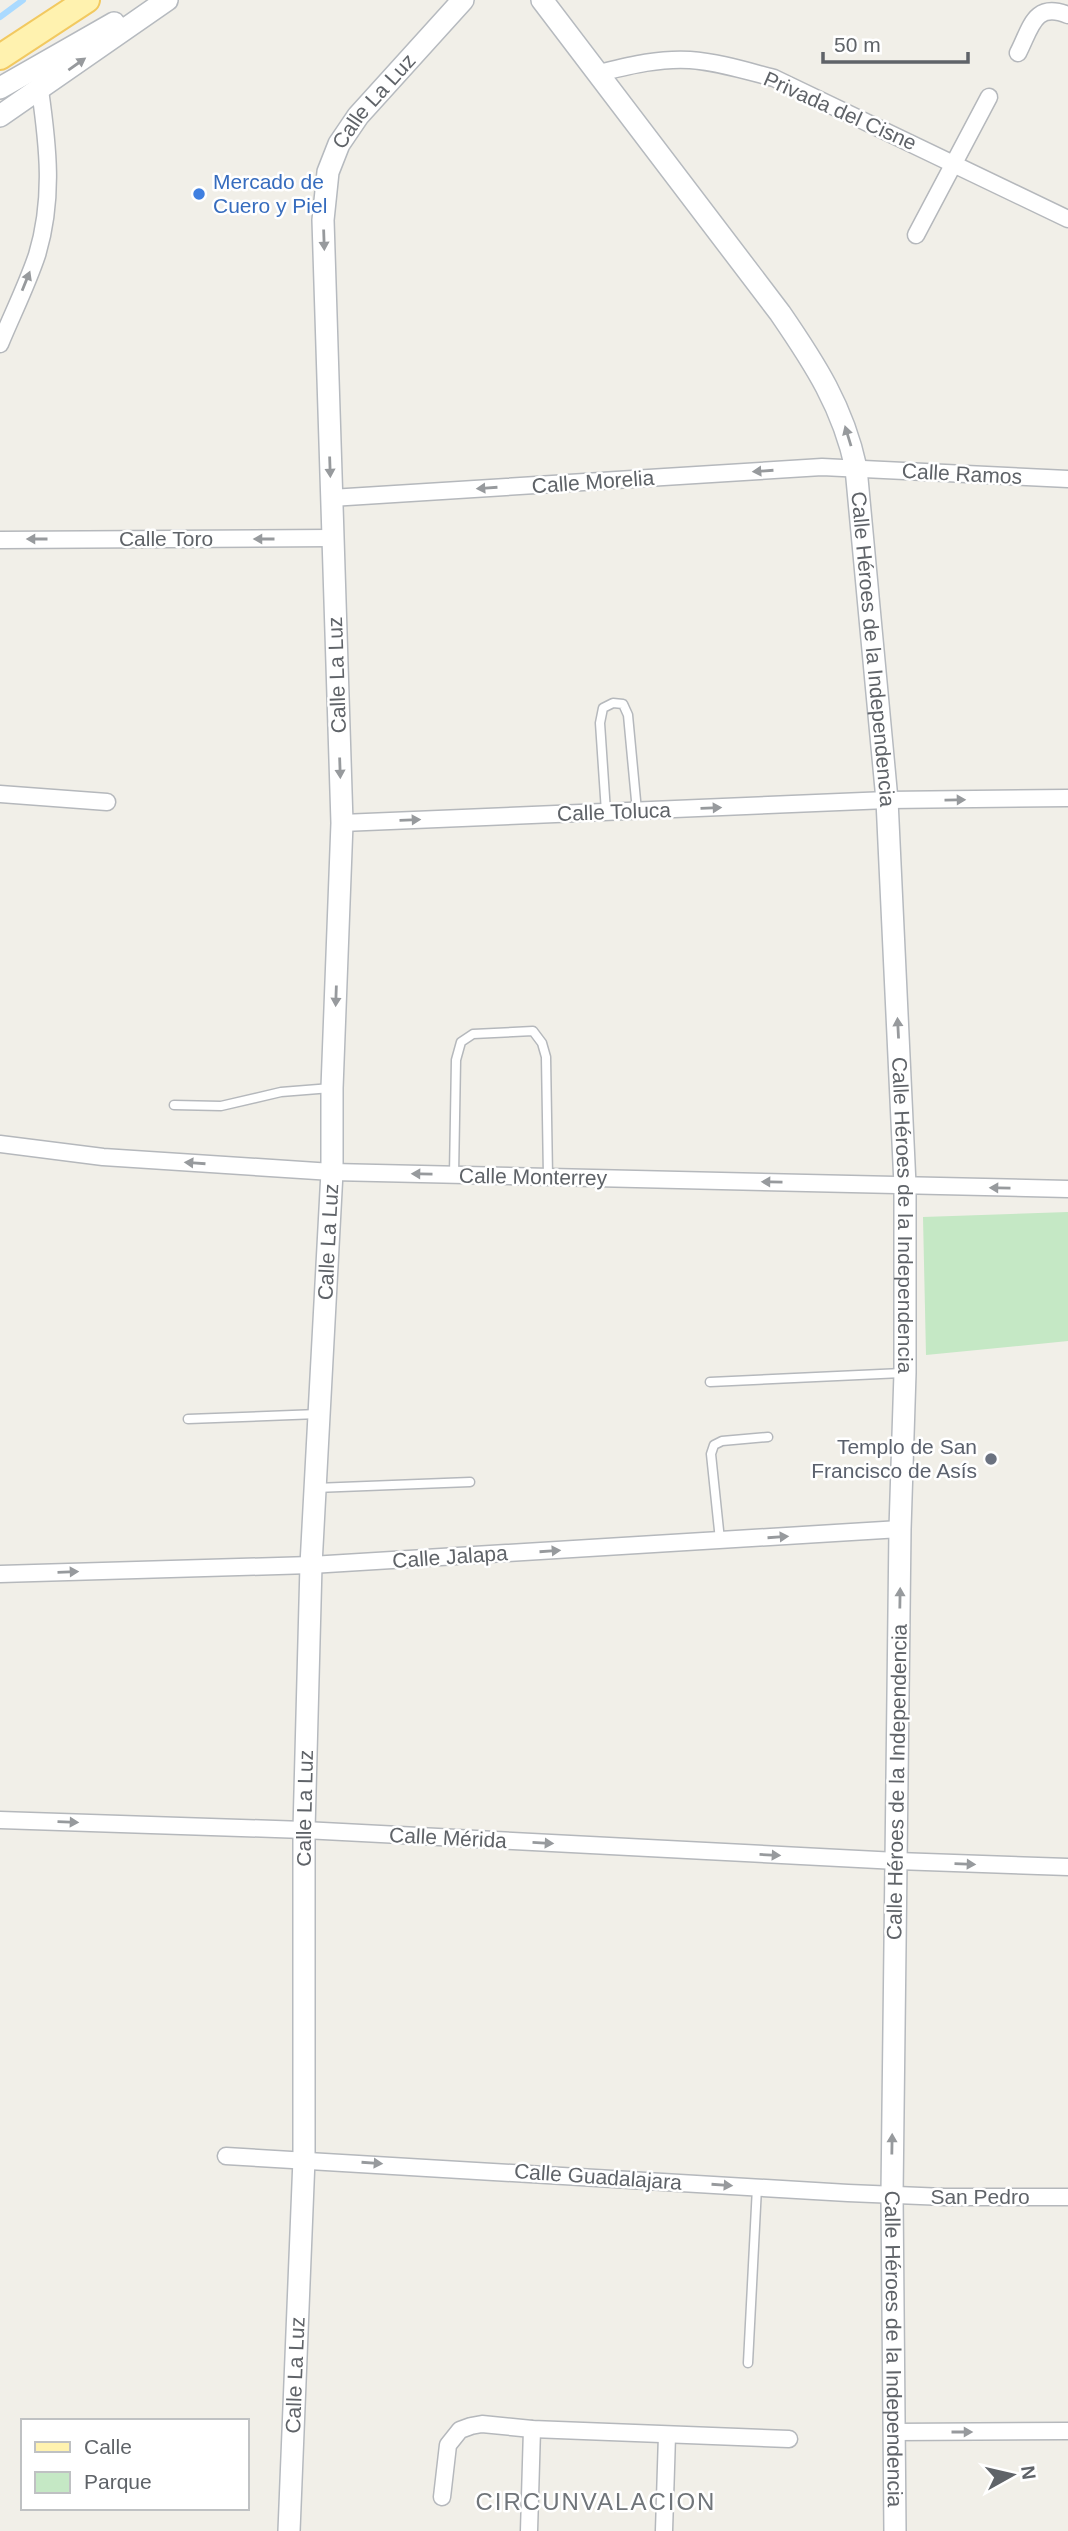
<svg xmlns="http://www.w3.org/2000/svg" width="1068" height="2531" viewBox="0 0 1068 2531" font-family="Arial,sans-serif">
<style>
.green{fill:#c5e8c5}
.lines{fill:none;stroke-linecap:round;stroke-linejoin:round}
.stream{stroke:#aadaff;stroke-width:6}
.lane-casing{stroke:#b5b8bc;stroke-width:11}
.street-casing{stroke:#b5b8bc;stroke-width:19}
.secondary-casing{stroke:#b6babf;stroke-width:24}
.primary-casing{stroke:#f2c960;stroke-width:28}
.lane{stroke:#fff;stroke-width:8}
.street{stroke:#fff;stroke-width:16}
.secondary{stroke:#fff;stroke-width:21}
.primary{stroke:#fff2af;stroke-width:24}
.oneway{fill:#979a9d}
.shop-dot{fill:#3f7fe0;stroke:#fff;stroke-width:2.5}
.worship-dot{fill:#6b7280;stroke:#fff;stroke-width:2.5}
.labels{text-anchor:middle;stroke-width:5;stroke-linejoin:round;paint-order:stroke}
.street-label{font-size:21px;fill:#5f6368;stroke:#fff}
.shop-label{font-size:21px;fill:#366cbe;stroke:#fff;text-anchor:start}
.worship-label{font-size:21px;fill:#5b616d;stroke:#fff;text-anchor:end}
.quarter-label{font-size:24px;letter-spacing:2px;fill:#70757a;stroke:#fff}
</style>
<rect width="100%" height="100%" fill="#f1efe8"/>
<polygon class="green" points="1068,1212 1068,1341 926,1355 923,1217"/>
<g class="lines">
<polyline class="stream" points="0,17 23,0"/>
<defs>
<g id="lane">
<polyline points="606,812 600,723 603,708 613,703 623,704 628,715 637,811"/>
<polyline points="174,1105 221,1106 281,1092 331,1088"/>
<polyline points="454,1175 456,1060 461,1042 473,1034 533,1031 542,1043 546,1057 548,1177"/>
<polyline points="710,1382 902,1373"/>
<polyline points="188,1419 318,1414"/>
<polyline points="315,1488 470,1482"/>
<polyline points="720,1540 711,1454 714,1445 722,1441 768,1437"/>
<polyline points="748,2363 757,2187"/>
</g>
<g id="street">
<path d="M1018,53C1031,28 1034,1 1068,15"/>
<path d="M599,73C628,66 659,58 690,60C718,62 747,71 774,78L1068,219"/>
<polyline points="916,235 989,97"/>
<path d="M0,344C12,315 27,285 37,255C54,199 48,146 40,90"/>
<polyline points="331,498 822,467 1068,479"/>
<polyline points="0,540 332,538"/>
<polyline points="0,794 107,802"/>
<polyline points="342,823 887,800 1068,798"/>
<polyline points="0,1144 103,1157 332,1172 1068,1189"/>
<polyline points="0,1574 311,1565 900,1529"/>
<polyline points="0,1820 304,1830 897,1861 1068,1867"/>
<polyline points="226,2156 848,2193 945,2197 1068,2197"/>
<polyline points="894,2432 1068,2431"/>
<polyline points="442,2497 448,2445 460,2430 471,2426 482,2424 532,2429 789,2439"/>
<polyline points="529,2531 532,2429"/>
<polyline points="664,2531 667,2435"/>
</g>
<g id="secondary">
<path id="s1" d="M542,0L780,313C815,364 843,407 856,468L887,800L905,1185V1373L900,1529L892,2195L895,2531"/>
<polyline points="0,88 114,23"/>
<polyline points="0,116 167,0"/>
<path id="s2" d="M289,2531L304,2159V1830L311,1565L332,1172V1088L342,823L323,220L328,172L339,144L358,116L463,0"/>
</g>
<polyline id="primary" points="0,57 87,0"/>
</defs>
<use href="#lane" class="lane-casing"/>
<use href="#street" class="street-casing"/>
<use href="#secondary" class="secondary-casing"/>
<use href="#primary" class="primary-casing"/>
<use href="#lane" class="lane"/>
<use href="#street" class="street"/>
<use href="#secondary" class="secondary"/>
<use href="#primary" class="primary"/>
</g>
<defs><path id="oneway-solid" d="M-6-.8H1V-3.2L6.5 0L1 3.2V.8H-6Z" transform="scale(1.75)"/></defs>
<g class="oneway">
<use href="#oneway-solid" transform="translate(77 64) rotate(-35)"/>
<use href="#oneway-solid" transform="translate(324 240) rotate(88)"/>
<use href="#oneway-solid" transform="translate(26 281) rotate(-68)"/>
<use href="#oneway-solid" transform="translate(848 436) rotate(-107)"/>
<use href="#oneway-solid" transform="translate(330 467) rotate(88)"/>
<use href="#oneway-solid" transform="translate(763 471) rotate(176)"/>
<use href="#oneway-solid" transform="translate(487 488) rotate(176)"/>
<use href="#oneway-solid" transform="translate(37 539) rotate(180)"/>
<use href="#oneway-solid" transform="translate(264 539) rotate(180)"/>
<use href="#oneway-solid" transform="translate(340 768) rotate(88)"/>
<use href="#oneway-solid" transform="translate(955 800) rotate(-1)"/>
<use href="#oneway-solid" transform="translate(711 808) rotate(-2)"/>
<use href="#oneway-solid" transform="translate(410 820) rotate(-2)"/>
<use href="#oneway-solid" transform="translate(336 996) rotate(92)"/>
<use href="#oneway-solid" transform="translate(898 1028) rotate(-93)"/>
<use href="#oneway-solid" transform="translate(195 1163) rotate(-176)"/>
<use href="#oneway-solid" transform="translate(422 1174) rotate(-179)"/>
<use href="#oneway-solid" transform="translate(772 1182) rotate(-179)"/>
<use href="#oneway-solid" transform="translate(1000 1188) rotate(-179)"/>
<use href="#oneway-solid" transform="translate(778 1537) rotate(-4)"/>
<use href="#oneway-solid" transform="translate(550 1551) rotate(-4)"/>
<use href="#oneway-solid" transform="translate(68 1572) rotate(-2)"/>
<use href="#oneway-solid" transform="translate(900 1598) rotate(-89)"/>
<use href="#oneway-solid" transform="translate(68 1822) rotate(2)"/>
<use href="#oneway-solid" transform="translate(543 1843) rotate(3)"/>
<use href="#oneway-solid" transform="translate(770 1855) rotate(3)"/>
<use href="#oneway-solid" transform="translate(965 1864) rotate(2)"/>
<use href="#oneway-solid" transform="translate(892 2144) rotate(-89)"/>
<use href="#oneway-solid" transform="translate(372 2163) rotate(4)"/>
<use href="#oneway-solid" transform="translate(722 2185) rotate(4)"/>
<use href="#oneway-solid" transform="translate(962 2432)"/>
</g>
<circle class="shop-dot" cx="199" cy="194" r="7"/>
<circle class="worship-dot" cx="991" cy="1459" r="7"/>
<g class="labels">
<g class="street-label">
<text dy="7" stroke="none"><textPath href="#s2" startOffset="2446">Calle La Luz</textPath></text>
<text transform="translate(840 111) rotate(24)" y="7">Privada del Cisne</text>
<text transform="translate(962 474) rotate(3)" y="7">Calle Ramos</text>
<text transform="translate(593 482) rotate(-4)" y="7">Calle Morelia</text>
<text x="166" y="546">Calle Toro</text>
<text dy="7" stroke="none"><textPath href="#s1" startOffset="749">Calle Héroes de la Independencia</textPath></text>
<text transform="translate(337 675) rotate(-92)" y="7">Calle La Luz</text>
<text transform="translate(614 812) rotate(-2)" y="7">Calle Toluca</text>
<text transform="translate(533 1177) rotate(1)" y="7">Calle Monterrey</text>
<text dy="7" stroke="none"><textPath href="#s1" startOffset="1316">Calle Héroes de la Independencia</textPath></text>
<text dy="7" stroke="none"><textPath href="#s2" startOffset="1290">Calle La Luz</textPath></text>
<text transform="translate(450 1557) rotate(-4)" y="7">Calle Jalapa</text>
<text transform="translate(897 1782) rotate(-89)" y="7">Calle Héroes de la Independencia</text>
<text dy="7" stroke="none"><textPath href="#s2" startOffset="723">Calle La Luz</textPath></text>
<text transform="translate(448 1838) rotate(3)" y="7">Calle Mérida</text>
<text transform="translate(598 2177) rotate(4)" y="7">Calle Guadalajara</text>
<text x="980" y="2204">San Pedro</text>
<text dy="7" stroke="none"><textPath href="#s1" startOffset="2450">Calle Héroes de la Independencia</textPath></text>
<text dy="7" stroke="none"><textPath href="#s2" startOffset="156">Calle La Luz</textPath></text>
</g>
<g class="shop-label">
<text x="213" y="189">Mercado de<tspan x="213" dy="24">Cuero y Piel</tspan></text>
</g>
<g class="worship-label">
<text x="977" y="1454">Templo de San<tspan x="977" dy="24">Francisco de Asís</tspan></text>
</g>
<g class="quarter-label">
<text x="596" y="2510">CIRCUNVALACION</text>
</g>
</g>
<rect x="21" y="2419" width="228" height="91" fill="#ffffff" stroke="#bfc1c3" stroke-width="2"/>
<rect x="35" y="2442" width="35" height="10" fill="#fff2af" stroke="#bfc1c3" stroke-width="2"/>
<text x="84" y="2454" font-size="21" fill="#5f6368">Calle</text>
<rect x="35" y="2472" width="35" height="21" fill="#c5e8c5" stroke="#bfc1c3" stroke-width="2"/>
<text x="84" y="2489" font-size="21" fill="#5f6368">Parque</text>
<g transform="translate(1012 2475) rotate(82)" stroke="#ffffff" stroke-width="5" paint-order="stroke">
<path d="M0-5L12 26L0 18L-12 26Z" fill="#5f6368"/>
<text y="-10" font-size="19" font-weight="bold" text-anchor="middle" fill="#5f6368">N</text>
</g>
<path d="M823 52v10h145v-10" fill="none" stroke="#5f6368" stroke-width="3.5"/>
<text x="834" y="52" font-size="21" fill="#5f6368" stroke="#ffffff" stroke-width="5" paint-order="stroke">50 m</text>
</svg>
